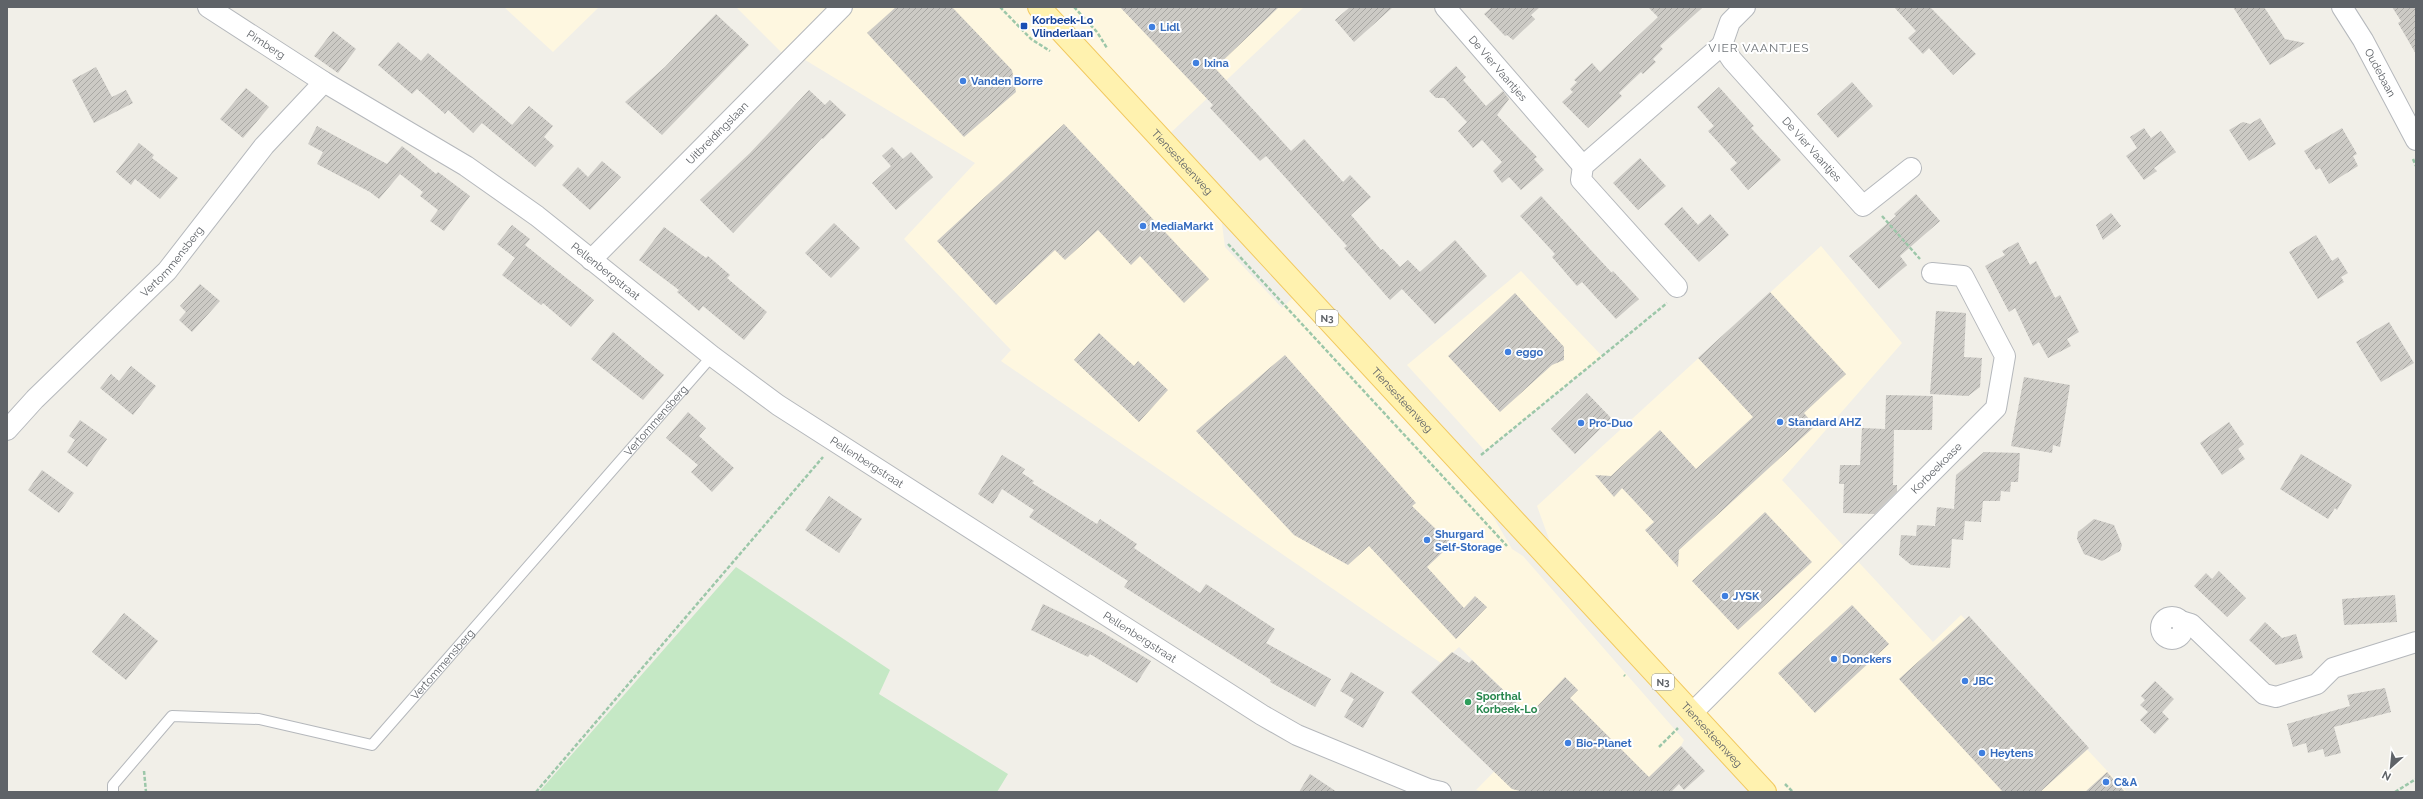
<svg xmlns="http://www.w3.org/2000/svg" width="2423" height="799" viewBox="0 0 2423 799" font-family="Raleway,sans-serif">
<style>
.commercial{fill:#fef7e0}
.green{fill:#c5e8c5}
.building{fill:url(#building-hatch)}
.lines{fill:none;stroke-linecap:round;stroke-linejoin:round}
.service-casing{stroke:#b5b8bc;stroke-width:12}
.minor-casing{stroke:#b5b8bc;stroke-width:22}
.primary-casing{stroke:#f2c960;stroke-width:24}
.path{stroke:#9cc7a9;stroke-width:2.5;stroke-dasharray:4 2;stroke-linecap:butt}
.service{stroke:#fff;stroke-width:10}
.minor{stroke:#fff;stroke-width:20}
.primary{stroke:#fff2af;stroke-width:22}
.transit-dot{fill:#1a4fb4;stroke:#fff;stroke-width:1.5}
.shop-dot{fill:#3f7fe0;stroke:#fff;stroke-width:1.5}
.leisure-dot{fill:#2e9e5b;stroke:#fff;stroke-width:1.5}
.labels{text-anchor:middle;stroke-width:4;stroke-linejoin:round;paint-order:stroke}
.shield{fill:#fff;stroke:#8f9295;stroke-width:1}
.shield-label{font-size:10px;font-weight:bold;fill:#5f6368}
.transit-label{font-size:11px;font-weight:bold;fill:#164399;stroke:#fff;text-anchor:start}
.shop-label{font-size:11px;font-weight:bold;fill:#366cbe;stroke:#fff;text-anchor:start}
.street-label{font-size:11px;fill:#5f6368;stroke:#fff}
.leisure-label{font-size:11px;font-weight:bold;fill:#27864d;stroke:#fff;text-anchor:start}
.neighbourhood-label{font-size:12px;letter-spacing:1px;fill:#70757a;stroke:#fff}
</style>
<defs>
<pattern id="building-hatch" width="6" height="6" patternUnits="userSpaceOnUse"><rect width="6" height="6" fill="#cccac5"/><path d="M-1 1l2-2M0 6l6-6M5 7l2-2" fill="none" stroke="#a9a8a4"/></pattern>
</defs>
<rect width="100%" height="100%" fill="#f1efe8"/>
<g class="commercial">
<polygon points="504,7 599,7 553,52"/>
<polygon points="736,7 1304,7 1163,140 1219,201 1225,247 1282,308 1301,290 1464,467 1512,549 1523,556 1684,740 1681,746 1635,792 1484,792 1476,790 1540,725 1459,647 1441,663 1001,361 1011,350 904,239 975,163 797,55 790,61"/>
<polygon points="1821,246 1902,343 1782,480 1933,642 1961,615 2127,792 1765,792 1561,572 1537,506"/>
<polygon points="1521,271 1602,356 1485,451 1407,365"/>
</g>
<polygon class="green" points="736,567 890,670 879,694 1008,774 997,792 539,792"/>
<g class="building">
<polygon points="896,7 952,7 1012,70 1016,92 964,137 867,33"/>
<polygon points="1120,7 1279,7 1215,68 1291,151 1304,139 1343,182 1350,175 1371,197 1351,215 1381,250 1383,249 1400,267 1408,260 1420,272 1455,240 1487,276 1435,324 1402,289 1390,300 1344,248 1347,246 1266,156 1260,161 1210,108 1213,105"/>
<polygon points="1350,7 1393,7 1354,42 1335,20"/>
<polygon points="1492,7 1540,7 1531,15 1535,19 1513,40 1507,35 1505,36 1484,14"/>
<polygon points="1648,7 1703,7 1660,46 1663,49 1653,59 1656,62 1643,74 1641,72 1619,93 1622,96 1588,128 1562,102 1573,92 1570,89 1577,82 1574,80 1592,63 1600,72 1658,17"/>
<polygon points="1894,7 1930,7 1976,54 1953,75 1929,48 1923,54 1908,38 1916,31"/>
<polygon points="2233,7 2264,7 2285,39 2305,43 2270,65"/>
<polygon points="2392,7 2416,7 2416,54 2398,23 2401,21"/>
<polygon points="716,14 749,45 662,135 625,102 665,67"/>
<polygon points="333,31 356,49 338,73 314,56"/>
<polygon points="398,42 421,61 428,53 512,125 529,106 553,126 544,137 554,146 535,167 482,123 473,133 448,110 445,114 417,89 412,94 378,65"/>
<polygon points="1456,66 1466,77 1463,80 1486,106 1503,91 1509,99 1497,115 1537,157 1534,159 1544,170 1521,190 1509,177 1502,183 1493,171 1502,162 1482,140 1473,148 1458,131 1467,122 1444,98 1436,98 1429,91"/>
<polygon points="96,67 112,97 126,90 133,103 94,123 72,80"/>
<polygon points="1852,82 1873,106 1838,138 1817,114"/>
<polygon points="1719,87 1754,126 1751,128 1781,160 1748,190 1730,169 1737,163 1708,131 1714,126 1697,107"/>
<polygon points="246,88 269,107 243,138 220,119"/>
<polygon points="809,90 825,105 830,100 846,115 823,139 822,138 733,233 700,200 750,153"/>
<polygon points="2260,118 2276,144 2249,161 2229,130 2243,122 2250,124"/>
<polygon points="1064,124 1209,279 1184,303 1140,256 1131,265 1098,230 1065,260 1055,250 996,305 937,241"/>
<polygon points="317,126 387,164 402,146 436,174 438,172 470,196 444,231 430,221 438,210 420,196 423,192 400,174 379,199 370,192 317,164 323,152 308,144"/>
<polygon points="2144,128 2151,138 2161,131 2176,152 2154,168 2157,171 2144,180 2126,156 2137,148 2130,137"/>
<polygon points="2342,128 2357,154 2353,156 2358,166 2329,184 2320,168 2316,170 2304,151"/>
<polygon points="139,143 154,155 152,158 178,178 160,199 135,179 131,185 116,172"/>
<polygon points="892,147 903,159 911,152 933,177 896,210 872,183 891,166 882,156"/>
<polygon points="1640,158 1666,186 1638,210 1613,183"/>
<polygon points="602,161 621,177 590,210 562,185 578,167 588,177"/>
<polygon points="1916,194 1940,221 1900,256 1907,265 1879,289 1849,256 1896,216 1894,214"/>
<polygon points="1541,196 1612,273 1613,271 1639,299 1616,319 1582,282 1577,286 1552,257 1555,254 1520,216"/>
<polygon points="1682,207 1698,225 1710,214 1729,235 1699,262 1664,224"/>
<polygon points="2111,213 2121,226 2103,240 2096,225"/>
<polygon points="834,223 860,248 831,278 805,253"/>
<polygon points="512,225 530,239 525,245 594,300 571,327 543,303 541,305 502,275 515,258 497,244"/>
<polygon points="664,227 706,258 708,256 730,275 727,278 767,312 744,340 703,306 699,311 677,292 679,290 639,260"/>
<polygon points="2316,235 2332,261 2338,257 2348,273 2341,277 2344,282 2318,299 2289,252"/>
<polygon points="2018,242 2030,265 2036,261 2055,298 2060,295 2079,332 2067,339 2071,346 2048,358 2039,342 2033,346 2015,308 2009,312 1985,266 2005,255 2002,251"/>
<polygon points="200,284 220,301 192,332 179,320 186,312 180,306"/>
<polygon points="1770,292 1846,374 1804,413 1815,426 1679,550 1678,567 1645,530 1654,522 1622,488 1614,497 1595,475 1611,476 1660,430 1696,469 1753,417 1698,358"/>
<polygon points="1515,293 1564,347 1564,360 1552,365 1500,412 1448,356"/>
<polygon points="1936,311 1966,313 1964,357 1982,358 1980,387 1968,396 1930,394"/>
<polygon points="2389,322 2414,363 2381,382 2356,342"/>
<polygon points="613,332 664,375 643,400 591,359"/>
<polygon points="1099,333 1134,366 1138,361 1168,390 1139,422 1074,360"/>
<polygon points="1285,355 1416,503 1412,506 1442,535 1450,538 1445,550 1427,567 1464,608 1475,596 1487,607 1456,639 1369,546 1348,565 1294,535 1196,431"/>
<polygon points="131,366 156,386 133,415 100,388 111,374 119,381"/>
<polygon points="2024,377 2070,385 2060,447 2053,445 2052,453 2011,446"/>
<polygon points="1587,393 1611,418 1575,454 1551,429"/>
<polygon points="1886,395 1933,396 1932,430 1894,430 1893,485 1897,485 1897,491 1874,514 1843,513 1844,484 1839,484 1840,465 1860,465 1862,428 1885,429"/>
<polygon points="688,412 706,428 699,436 734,468 712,492 691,472 698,465 666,438"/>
<polygon points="80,420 107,439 87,467 67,452 75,440 69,436"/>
<polygon points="2229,422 2244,444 2238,449 2245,459 2222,475 2200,443"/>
<polygon points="1984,452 2020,453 2018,482 2011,482 2010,492 2001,491 2000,501 1983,501 1981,522 1965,521 1963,540 1952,539 1950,568 1911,565 1899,555 1901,535 1916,536 1917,525 1935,526 1937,507 1954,509 1956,475"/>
<polygon points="2301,454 2352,485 2337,510 2335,508 2328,519 2280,489"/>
<polygon points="1002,455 1025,469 1022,473 1034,481 1032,483 1097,524 1100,519 1137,544 1134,548 1200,593 1206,584 1275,629 1266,643 1331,679 1315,707 1270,682 1271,680 1124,587 1128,581 1029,517 1034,510 1002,489 993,504 978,494"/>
<polygon points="42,470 74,493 59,513 28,490"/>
<polygon points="829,496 862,519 839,553 805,530"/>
<polygon points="1765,512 1812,562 1738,630 1692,581"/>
<polygon points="2094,519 2114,525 2122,545 2120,551 2102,561 2084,554 2077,539 2078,532"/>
<polygon points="2219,571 2246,598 2227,617 2194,586 2206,573 2212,579"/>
<polygon points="2395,595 2397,622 2344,625 2342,599"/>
<polygon points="1043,604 1100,631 1151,661 1137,683 1090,654 1088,657 1031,630"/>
<polygon points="1852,605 1889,644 1815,713 1778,673"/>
<polygon points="124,613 158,641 126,680 92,652"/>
<polygon points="1969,616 2089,748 2040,792 2003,792 1899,679"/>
<polygon points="2265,622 2282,638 2296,634 2303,658 2276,665 2249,640"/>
<polygon points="1452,652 1469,663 1472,660 1529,715 1565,677 1578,690 1570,698 1649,777 1681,746 1705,771 1684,790 1679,784 1671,792 1524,792 1512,789 1411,692"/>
<polygon points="1351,672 1384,692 1363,728 1344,717 1354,699 1340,691"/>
<polygon points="2155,681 2174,699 2162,712 2169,719 2155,734 2140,720 2148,712 2140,705 2145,700 2141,696"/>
<polygon points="2385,688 2391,712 2334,727 2341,753 2325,757 2323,749 2308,753 2306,743 2293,747 2287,724 2350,706 2347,695"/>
<polygon points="2107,772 2125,792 2085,792"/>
<polygon points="1310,774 1337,792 1299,792"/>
</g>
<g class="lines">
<defs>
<g id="service">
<path id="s1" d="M113,792V785L172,716L259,719L372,745L712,356"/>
</g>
<g id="minor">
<path id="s2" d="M208,7L324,82L466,166L537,216L712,356L778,405L1262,715L1297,735L1428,789L1441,792"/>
<path id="s3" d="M1445,7L1583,166"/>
<path id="s4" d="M2342,7L2363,40L2416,140"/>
<polyline points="1722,45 1730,22 1745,7"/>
<path id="s5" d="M591,260L842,7"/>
<path id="s6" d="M1677,287L1581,180L1583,166L1722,45L1732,60L1863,206L1911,168"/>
<path id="s7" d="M7,430L35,399L167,271L264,146L324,82"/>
<circle cx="2172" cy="628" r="11"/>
<polyline points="2181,621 2191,624 2264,694 2276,697 2317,684 2333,668 2416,642"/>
<path id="s8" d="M1692,713L1996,408L2005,356L1963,276L1932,273"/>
</g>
<g id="primary">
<path id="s9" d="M1039,7L1765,792"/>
</g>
</defs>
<use href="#service" class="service-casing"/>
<use href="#minor" class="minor-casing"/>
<use href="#primary" class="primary-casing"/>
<g class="path">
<polyline points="1000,7 1031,39 1050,51"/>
<polyline points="1074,7 1097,32 1107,48"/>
<polyline points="2413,159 2416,166"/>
<polyline points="1882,216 1920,259"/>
<polyline points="1228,244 1507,546"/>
<polyline points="1481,455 1667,303"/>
<polyline points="1624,675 1625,676"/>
<polyline points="1659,747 1678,728"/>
<polyline points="144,771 146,792"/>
<polyline points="1785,784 1793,792"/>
<polyline points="536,792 823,457"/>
<polyline points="2395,792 2416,779"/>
</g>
<use href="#service" class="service"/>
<use href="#minor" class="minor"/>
<use href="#primary" class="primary"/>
</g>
<rect class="transit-dot" x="1020" y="22" width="8" height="8" rx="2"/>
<g class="shop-dot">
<circle cx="1152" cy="27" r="4"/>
<circle cx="1196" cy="63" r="4"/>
<circle cx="963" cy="81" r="4"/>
<circle cx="1143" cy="226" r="4"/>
<circle cx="1508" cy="352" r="4"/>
<circle cx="1780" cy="422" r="4"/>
<circle cx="1581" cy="423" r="4"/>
<circle cx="1427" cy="540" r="4"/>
<circle cx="1725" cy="596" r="4"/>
<circle cx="1834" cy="659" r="4"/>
<circle cx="1965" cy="681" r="4"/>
<circle cx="1568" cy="743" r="4"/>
<circle cx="1982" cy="753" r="4"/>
<circle cx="2106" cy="782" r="4"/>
</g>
<circle class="leisure-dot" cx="1468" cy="702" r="4"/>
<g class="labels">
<g class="shield">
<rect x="1316" y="310" width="22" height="16" rx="3"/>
<rect x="1652" y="674" width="22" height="16" rx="3"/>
</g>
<g class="shield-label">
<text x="1327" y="322">N3</text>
<text x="1663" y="686">N3</text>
</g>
<g class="transit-label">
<text x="1032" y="24">Korbeek-Lo<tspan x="1032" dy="13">Vlinderlaan</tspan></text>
</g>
<g class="shop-label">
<text x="1160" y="31">Lidl</text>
<text x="1204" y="67">Ixina</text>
<text x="971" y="85">Vanden Borre</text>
<text x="1151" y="230">MediaMarkt</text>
<text x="1516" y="356">eggo</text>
<text x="1788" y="426">Standard AHZ</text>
<text x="1589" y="427">Pro-Duo</text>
<text x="1435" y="538">Shurgard<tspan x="1435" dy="13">Self-Storage</tspan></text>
<text x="1733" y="600">JYSK</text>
<text x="1842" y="663">Donckers</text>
<text x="1973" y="685">JBC</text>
<text x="1576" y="747">Bio-Planet</text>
<text x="1990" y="757">Heytens</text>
<text x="2114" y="786">C&amp;A</text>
</g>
<g class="street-label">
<text dy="4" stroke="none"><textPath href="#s2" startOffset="69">Pimberg</textPath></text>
<text dy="4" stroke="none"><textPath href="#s3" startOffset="81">De Vier Vaantjes</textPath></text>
<text dy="4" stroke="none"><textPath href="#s4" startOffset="76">Oudebaan</textPath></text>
<text dy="4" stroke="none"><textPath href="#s5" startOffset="179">Uitbreidingslaan</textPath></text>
<text dy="4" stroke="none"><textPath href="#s6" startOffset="480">De Vier Vaantjes</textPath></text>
<text dy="4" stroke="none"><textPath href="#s9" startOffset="211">Tiensesteenweg</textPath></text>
<text dy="4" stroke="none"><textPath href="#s7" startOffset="236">Vertommensberg</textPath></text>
<text dy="4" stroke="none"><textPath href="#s2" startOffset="478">Pellenbergstraat</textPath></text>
<text dy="4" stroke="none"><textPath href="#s9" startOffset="535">Tiensesteenweg</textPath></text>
<text dy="4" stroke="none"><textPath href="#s1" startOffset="732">Vertommensberg</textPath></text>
<text dy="4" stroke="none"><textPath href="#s2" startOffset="802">Pellenbergstraat</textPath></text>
<text dy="4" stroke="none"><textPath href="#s8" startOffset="346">Korbeekoase</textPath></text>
<text dy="4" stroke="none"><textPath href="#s2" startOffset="1126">Pellenbergstraat</textPath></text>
<text dy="4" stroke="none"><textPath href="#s1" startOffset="408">Vertommensberg</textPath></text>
<text dy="4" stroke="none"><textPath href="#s9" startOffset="991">Tiensesteenweg</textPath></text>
</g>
<g class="leisure-label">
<text x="1476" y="700">Sporthal<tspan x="1476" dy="13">Korbeek-Lo</tspan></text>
</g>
<g class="neighbourhood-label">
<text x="1759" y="52">VIER VAANTJES</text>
</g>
</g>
<rect width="2423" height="799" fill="none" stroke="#5f6368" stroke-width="16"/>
<g transform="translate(2391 767) rotate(207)" stroke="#ffffff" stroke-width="3" paint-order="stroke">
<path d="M0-3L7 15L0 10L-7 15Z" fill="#5f6368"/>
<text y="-6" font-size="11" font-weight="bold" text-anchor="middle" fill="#5f6368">N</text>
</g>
</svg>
